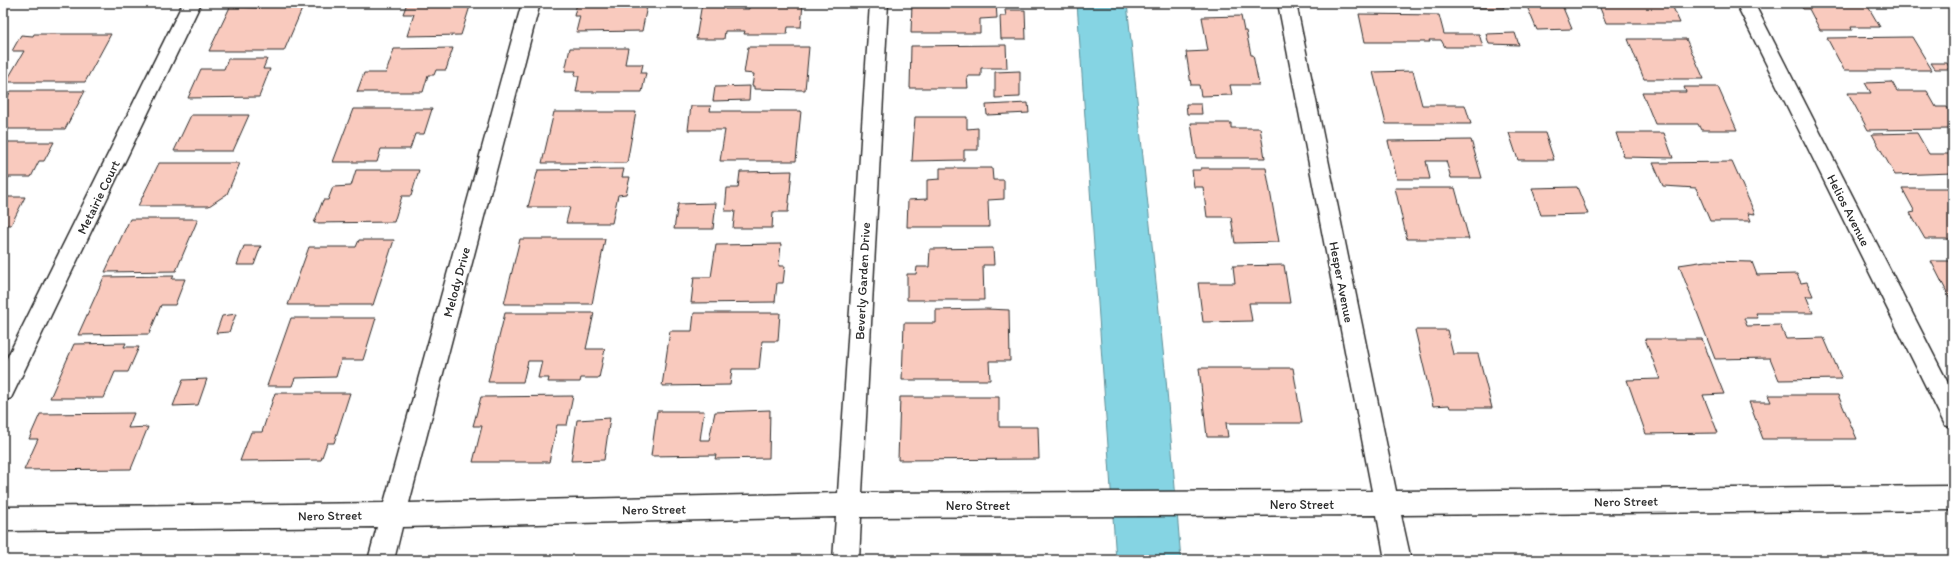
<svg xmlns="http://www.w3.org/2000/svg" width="1956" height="563" viewBox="0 0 1956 563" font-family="Itim,sans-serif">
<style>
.water{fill:#85d4e3;stroke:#619099}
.building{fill:#f9cabe;stroke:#2b2b2b}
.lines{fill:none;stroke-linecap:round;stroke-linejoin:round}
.minor-casing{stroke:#2b2b2b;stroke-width:3}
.minor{fill:#fff;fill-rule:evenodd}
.labels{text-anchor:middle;stroke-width:3;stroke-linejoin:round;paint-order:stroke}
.street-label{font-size:13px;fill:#2b2b2b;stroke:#fff}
</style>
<rect width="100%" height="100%" fill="#fff"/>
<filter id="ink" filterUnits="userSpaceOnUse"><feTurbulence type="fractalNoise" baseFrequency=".025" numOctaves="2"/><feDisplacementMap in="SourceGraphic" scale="8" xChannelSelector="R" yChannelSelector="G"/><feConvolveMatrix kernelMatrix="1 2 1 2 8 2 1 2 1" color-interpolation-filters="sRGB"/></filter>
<g filter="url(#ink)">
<polygon class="water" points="1077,3 1127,3 1166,379 1181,560 1116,560"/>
<g class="building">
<polygon points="262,3 300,3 298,9 302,9 284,51 209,51 230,7 260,8"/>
<polygon points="407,3 471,3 461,35 407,36 414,14 403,14"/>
<polygon points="577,3 645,3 645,6 647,6 642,31 576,32 580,16 574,16"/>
<polygon points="702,3 726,3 725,9 749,9 749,3 803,3 801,27 788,27 787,34 744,34 745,31 725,31 724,39 696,39"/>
<polygon points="912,3 996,3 997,18 980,19 980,33 911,33"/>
<polygon points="1441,3 1466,3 1467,6 1442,6"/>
<polygon points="1470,3 1502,3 1504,8 1471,8"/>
<polygon points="1561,3 1572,29 1537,30 1526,4"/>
<polygon points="1598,3 1671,3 1680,23 1606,23"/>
<polygon points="1799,3 1866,3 1880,27 1851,27 1852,30 1820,30 1809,9 1803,9"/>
<polygon points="1005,10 1025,10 1026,39 1001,39 1000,16 1006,16"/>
<polygon points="1359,14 1439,15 1444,34 1479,34 1483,47 1445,47 1441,40 1429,40 1430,42 1365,42"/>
<polygon points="1241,16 1244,31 1246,31 1251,55 1253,55 1259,85 1230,85 1232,95 1201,96 1199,85 1191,85 1186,52 1208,51 1202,17"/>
<polygon points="1515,33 1519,45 1489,44 1486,34"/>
<polygon points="34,34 111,34 85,82 6,82 24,51 12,51 21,35 33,36"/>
<polygon points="1912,37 1932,70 1844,70 1827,38"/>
<polygon points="1628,39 1686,39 1704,79 1644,79"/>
<polygon points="1006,45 1007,68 981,68 981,76 967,76 968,88 910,88 911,46"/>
<polygon points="748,47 809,47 805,90 754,89 754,86 752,86 754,74 744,73"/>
<polygon points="453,48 446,70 436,70 434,75 428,75 423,92 357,92 364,73 386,73 394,49"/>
<polygon points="570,48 628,48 625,64 643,64 641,73 646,73 642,92 576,92 579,76 574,76 576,71 565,71"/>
<polygon points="228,59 267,59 263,69 270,69 259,97 188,98 201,69 224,69"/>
<polygon points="1931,63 1947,63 1950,69 1935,69"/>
<polygon points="1020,71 1020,97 995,98 995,72"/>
<polygon points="1413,71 1422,105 1465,105 1471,124 1386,124 1373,72"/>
<polygon points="1892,82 1897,91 1927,91 1936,107 1947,107 1953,117 1953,127 1949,127 1950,129 1868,130 1848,93 1871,93 1865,83"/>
<polygon points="750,86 749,100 713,101 715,87"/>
<polygon points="1684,87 1718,87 1737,130 1701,130 1698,124 1655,124 1642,92 1686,92"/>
<polygon points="11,91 85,91 65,129 3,129 3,105"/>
<polygon points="1028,103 1029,113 987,115 986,105"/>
<polygon points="1186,104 1201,104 1202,114 1187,114"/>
<polygon points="691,106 711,106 710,111 801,111 796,161 720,161 725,130 688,130"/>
<polygon points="353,109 432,109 424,134 415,134 410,149 381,149 377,162 333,162"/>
<polygon points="554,112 636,112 627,163 542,163"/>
<polygon points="191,115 249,115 233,151 174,151"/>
<polygon points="915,117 967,117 967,129 978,128 978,150 964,150 964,160 912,161"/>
<polygon points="1191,123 1231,123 1231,128 1260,128 1265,158 1196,158"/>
<polygon points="1509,133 1545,133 1554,160 1518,160"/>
<polygon points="1616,133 1664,133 1673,158 1624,157"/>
<polygon points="1917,133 1929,154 1953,154 1953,173 1895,175 1872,134"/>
<polygon points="1471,140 1482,178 1451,178 1446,161 1426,161 1430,179 1397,179 1388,141"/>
<polygon points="3,142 54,142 44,161 39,161 31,177 9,177 3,187"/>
<polygon points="1732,162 1755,214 1748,213 1751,221 1710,221 1696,188 1663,186 1653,163"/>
<polygon points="159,163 240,163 227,194 209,206 138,206"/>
<polygon points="940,168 992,168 993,180 1004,180 1004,199 988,200 989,227 907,227 908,200 927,199 927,180 940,179"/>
<polygon points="1201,168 1266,168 1279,242 1235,243 1231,217 1207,217 1203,187 1194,187 1192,170 1201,170"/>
<polygon points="624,169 622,177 630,177 626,194 618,195 612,223 566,223 570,207 528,207 538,170"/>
<polygon points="356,170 419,170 411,196 402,196 394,222 314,223 323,200 328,200 333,187 351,186"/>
<polygon points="792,171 788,212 773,212 772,228 733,228 735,211 725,211 727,188 738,188 740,172"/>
<polygon points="1577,187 1588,214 1541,215 1532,188"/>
<polygon points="1395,188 1455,188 1469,239 1407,239"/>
<polygon points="1902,188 1953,188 1953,239 1925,239 1910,213 1915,212"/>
<polygon points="3,197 25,197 11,225 3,225"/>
<polygon points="716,203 713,229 674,229 678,204"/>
<polygon points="130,219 198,219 176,271 105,272"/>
<polygon points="520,239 605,239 592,304 504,304"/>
<polygon points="359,240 394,240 373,305 288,305 309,247 356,247"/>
<polygon points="781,244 779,266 785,266 783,283 777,283 775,302 691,303 694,277 711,277 716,245"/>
<polygon points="244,246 261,246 254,265 237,265"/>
<polygon points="993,248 994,265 983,265 984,300 907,300 907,274 916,274 917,267 929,267 930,249"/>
<polygon points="1706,261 1752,262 1757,275 1797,274 1801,283 1807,282 1813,296 1806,296 1813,313 1756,313 1758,318 1744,318 1747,326 1780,325 1786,339 1824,338 1842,379 1779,380 1770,358 1715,359 1679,265"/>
<polygon points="1931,261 1953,261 1953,304"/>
<polygon points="1284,265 1290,303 1249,303 1252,321 1203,322 1198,283 1235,283 1233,266"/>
<polygon points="174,276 172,279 185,279 175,305 161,305 149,334 78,335 104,277"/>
<polygon points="987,309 1009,310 1010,361 989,361 990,380 902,380 904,323 936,323 936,310"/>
<polygon points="505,313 594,313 586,349 605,349 599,378 581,378 580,382 548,382 549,378 538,378 542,361 528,361 523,382 488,382"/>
<polygon points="694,313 780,313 778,341 762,341 759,369 732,369 730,385 662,386 670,331 692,331"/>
<polygon points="236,314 229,332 216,333 222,316"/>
<polygon points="291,318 376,318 363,360 341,360 336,377 295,378 292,386 267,386"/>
<polygon points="1415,330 1447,330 1453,354 1478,354 1492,408 1450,408 1449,405 1433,406"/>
<polygon points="1645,339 1702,339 1724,394 1703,395 1718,433 1646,434 1627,380 1660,379"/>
<polygon points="126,343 124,347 139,347 128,372 115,372 104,398 50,398 74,344"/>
<polygon points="1199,368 1293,368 1302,423 1226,423 1228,437 1207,437"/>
<polygon points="207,379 198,405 173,406 183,380"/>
<polygon points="275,393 350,393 334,443 327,443 321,460 240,461 251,432 262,432"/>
<polygon points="1768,395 1838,395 1857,439 1763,439 1749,402 1771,402"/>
<polygon points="573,396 567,425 557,425 549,462 473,462 482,426 473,426 481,397"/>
<polygon points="900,397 999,397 999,427 1038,427 1039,459 898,460"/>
<polygon points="770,410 769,458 715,459 716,455 651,456 657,411 704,411 700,440 709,440 715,412"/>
<polygon points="134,413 128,428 148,427 131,469 24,470 38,439 29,439 40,414"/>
<polygon points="610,418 604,460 571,461 577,420"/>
</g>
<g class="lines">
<defs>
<g id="minor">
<polygon points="183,3 201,3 11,398 3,401 3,366"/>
<polygon points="522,3 540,3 409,503 838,493 870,3 888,3 862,493 1372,491 1278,3 1296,3 1396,491 1953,486 1953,510 1401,515 1411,560 1385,560 1377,515 861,517 859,560 833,560 836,517 402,527 394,560 368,560 377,527 3,531 3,507 384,503"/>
<polygon points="1736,3 1754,3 1953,393 1953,428 1945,425"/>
</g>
</defs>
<use href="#minor" class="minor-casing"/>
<use href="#minor" class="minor"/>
</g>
</g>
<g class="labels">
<g class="street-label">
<text transform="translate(98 197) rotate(-64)" y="5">Metairie Court</text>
<text transform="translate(1849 210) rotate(63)" y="5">Helios Avenue</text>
<text transform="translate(862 281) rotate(-87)" y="5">Beverly Garden Drive</text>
<text transform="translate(456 282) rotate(-75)" y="5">Melody Drive</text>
<text transform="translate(1342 282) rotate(79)" y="5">Hesper Avenue</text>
<text transform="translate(1626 501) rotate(-1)" y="5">Nero Street</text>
<text x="1302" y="509">Nero Street</text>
<text x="978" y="510">Nero Street</text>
<text transform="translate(654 509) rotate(-1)" y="5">Nero Street</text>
<text transform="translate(330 515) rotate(-1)" y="5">Nero Street</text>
</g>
</g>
<rect width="1956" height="563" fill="none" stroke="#fff" stroke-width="16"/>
<rect x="8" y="8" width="1940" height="547" fill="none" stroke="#2b2b2b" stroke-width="1.5" filter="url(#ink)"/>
</svg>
